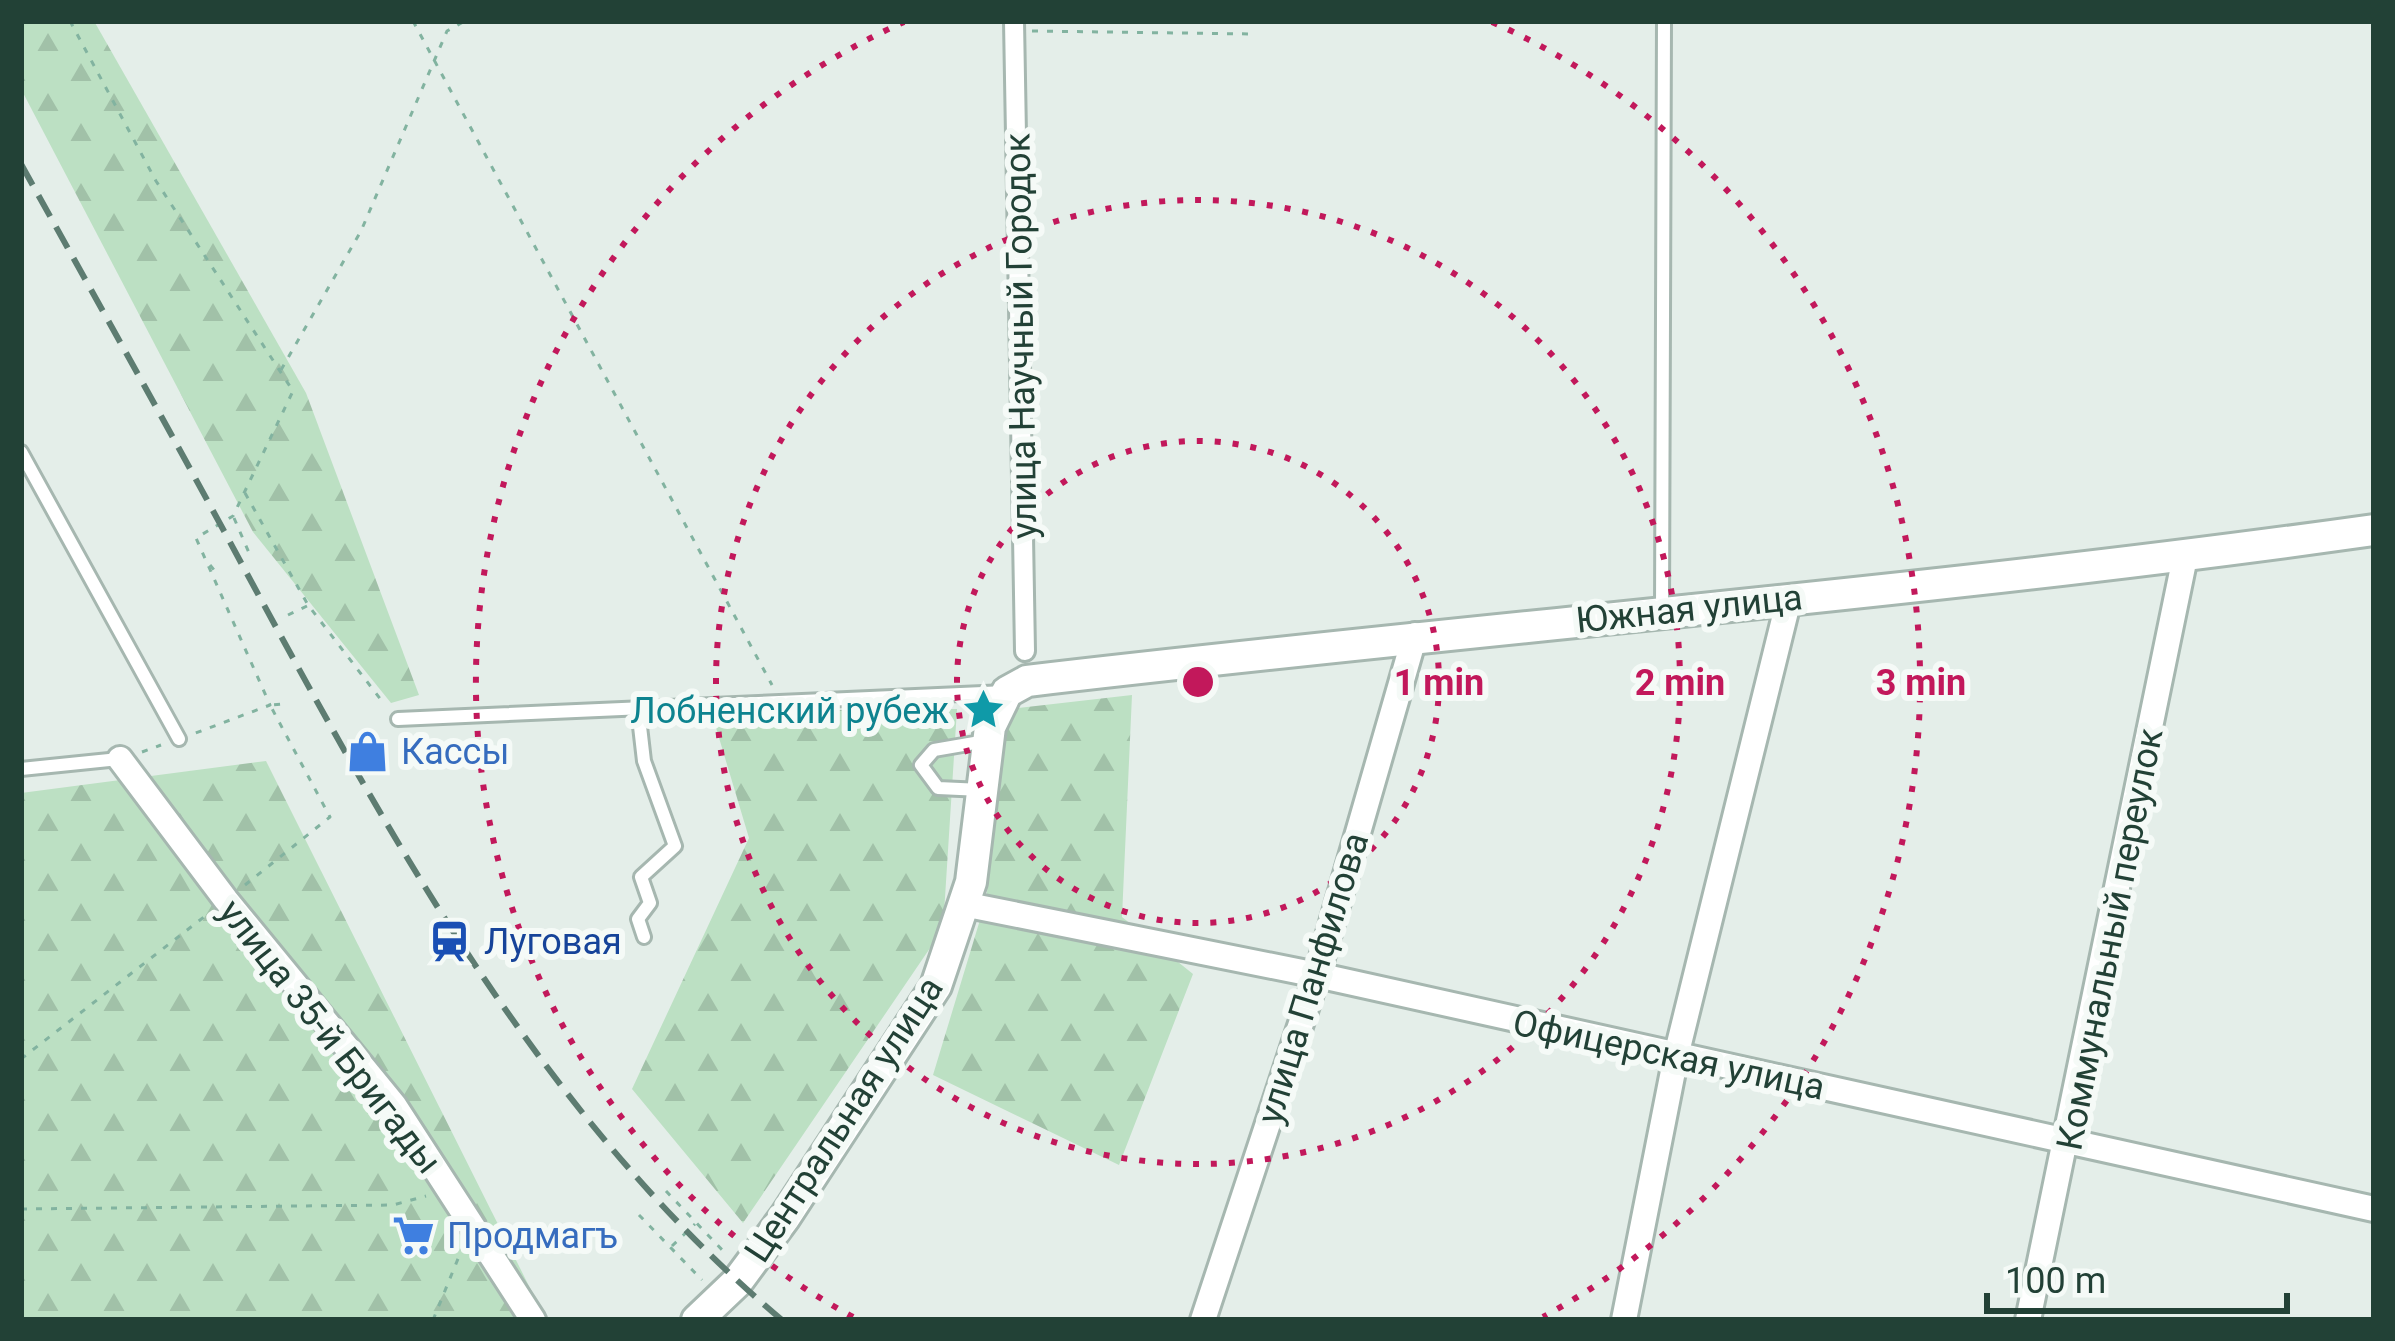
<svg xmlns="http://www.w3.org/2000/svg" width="2395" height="1341" viewBox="0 0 2395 1341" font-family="Roboto,sans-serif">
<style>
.forest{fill:url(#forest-firs)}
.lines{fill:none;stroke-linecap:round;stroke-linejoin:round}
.service-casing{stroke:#a6b7b0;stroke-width:18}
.pedestrian-casing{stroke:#a6b7b0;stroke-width:24}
.minor-casing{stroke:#a6b7b0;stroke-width:30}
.tertiary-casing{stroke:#a6b7b0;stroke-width:36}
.path{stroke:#82b3a0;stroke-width:3;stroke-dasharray:6 9;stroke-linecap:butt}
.service{stroke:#fff;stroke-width:12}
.pedestrian{stroke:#fff;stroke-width:18}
.minor{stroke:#fff;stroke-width:24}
.tertiary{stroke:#fff;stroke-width:30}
.rail{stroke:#5d7c71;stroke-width:6;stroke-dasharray:24 12;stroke-linecap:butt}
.ring{fill:none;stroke:#c2185b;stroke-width:6;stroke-dasharray:6 12}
.labels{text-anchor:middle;stroke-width:12;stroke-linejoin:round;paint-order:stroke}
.street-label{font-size:36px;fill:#224136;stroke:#f5faf7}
.culture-label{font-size:36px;fill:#0d838f;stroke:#f5faf7;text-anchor:end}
.shop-label{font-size:36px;fill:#366cbe;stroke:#f5faf7;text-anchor:start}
.transit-label{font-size:36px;fill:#164399;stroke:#f5faf7;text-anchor:start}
.centre{fill:#c2185b;stroke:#f5faf7;stroke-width:6}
.ring-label{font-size:36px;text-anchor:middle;font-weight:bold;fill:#c2185b;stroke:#f5faf7;stroke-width:12;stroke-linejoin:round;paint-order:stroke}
</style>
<defs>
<pattern id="forest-firs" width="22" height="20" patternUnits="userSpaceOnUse" patternTransform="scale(3)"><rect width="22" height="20" fill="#bce0c3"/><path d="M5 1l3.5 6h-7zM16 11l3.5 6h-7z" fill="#a1c1a8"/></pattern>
</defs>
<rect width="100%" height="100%" fill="#e4eee9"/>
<g class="forest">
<polygon points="21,21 94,21 306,393 419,695 391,703 253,532 21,89"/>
<polygon points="1132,695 1122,917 1193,974 1119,1165 933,1075 986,900 1009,709"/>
<polygon points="957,709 943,929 743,1223 632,1089 749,838 711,711"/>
<polygon points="266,761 546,1320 21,1320 21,793"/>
</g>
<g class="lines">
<defs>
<g id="service">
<polyline points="21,452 179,739"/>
<polyline points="1662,610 1664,21"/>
<polyline points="638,709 644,761 675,846 641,877 650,903 638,919 644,937"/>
<polyline points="398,719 1006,692"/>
<polyline points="21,769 119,759"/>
<polyline points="982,790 938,788 921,765 934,750 986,741"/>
</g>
<polyline id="pedestrian" points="1014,21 1025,651"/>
<g id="minor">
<polyline points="120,759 226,900 394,1105 533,1320"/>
<polyline points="963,904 1317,975 2374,1209"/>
<polyline points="1203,1320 1317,975 1415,635"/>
<polyline points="1624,1320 1676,1056 1789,599"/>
<polyline points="2028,1320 2185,557"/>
</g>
<path id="tertiary" d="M697,1320L737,1282L785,1217L936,986L971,882L990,727L1007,692L1027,681C1475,628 1926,593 2374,530"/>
</defs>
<use href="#service" class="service-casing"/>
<use href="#pedestrian" class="pedestrian-casing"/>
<use href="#minor" class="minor-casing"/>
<use href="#tertiary" class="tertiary-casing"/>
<g class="path">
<polyline points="70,21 156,181 293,391 233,516 196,538 270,705 193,734"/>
<polyline points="413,21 772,685"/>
<polyline points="1032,31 1253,34"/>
<polyline points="281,370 361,231 447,31 465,21"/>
<polyline points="245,493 308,605 385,705"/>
<polyline points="234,518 250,555"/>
<polyline points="210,565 218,575"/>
<polyline points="288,615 307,606"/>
<polyline points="142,752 161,745"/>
<polyline points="245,885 330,817 270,705 282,704"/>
<polyline points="21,1059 209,913"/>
<polyline points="666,1191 726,1254"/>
<polyline points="21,1209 393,1205 426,1196"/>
<polyline points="639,1215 702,1280"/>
<polyline points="672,1246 695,1224"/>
<polyline points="433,1320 462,1249"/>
</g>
<use href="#service" class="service"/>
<use href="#pedestrian" class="pedestrian"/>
<use href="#minor" class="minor"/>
<use href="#tertiary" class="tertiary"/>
<path class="rail" d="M21,164C96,299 172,434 245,570C392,841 543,1118 782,1320"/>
</g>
<g class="ring">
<circle cx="1198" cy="682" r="241"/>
<circle cx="1198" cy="682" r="482"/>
<path d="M853 1317A723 723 0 0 1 904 22M1492 22A723 723 0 0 1 1543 1317"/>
</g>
<defs>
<symbol id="sight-bare" viewBox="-9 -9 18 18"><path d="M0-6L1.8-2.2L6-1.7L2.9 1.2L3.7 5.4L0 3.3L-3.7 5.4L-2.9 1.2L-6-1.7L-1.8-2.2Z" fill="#0f9aa8" stroke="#f5faf7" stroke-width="2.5" paint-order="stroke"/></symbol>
<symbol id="shop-bare" viewBox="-9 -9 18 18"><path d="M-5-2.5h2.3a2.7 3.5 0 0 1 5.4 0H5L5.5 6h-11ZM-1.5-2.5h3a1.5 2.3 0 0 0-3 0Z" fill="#3f7fe0" stroke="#f5faf7" stroke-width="2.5" paint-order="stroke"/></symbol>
<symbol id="station-bare" viewBox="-9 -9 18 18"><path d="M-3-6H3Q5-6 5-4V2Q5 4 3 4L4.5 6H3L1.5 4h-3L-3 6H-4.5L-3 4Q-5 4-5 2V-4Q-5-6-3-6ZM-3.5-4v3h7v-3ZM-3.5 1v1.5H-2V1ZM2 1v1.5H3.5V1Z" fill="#1a4fb4" stroke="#f5faf7" stroke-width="2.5" paint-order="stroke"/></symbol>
<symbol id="supermarket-bare" viewBox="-9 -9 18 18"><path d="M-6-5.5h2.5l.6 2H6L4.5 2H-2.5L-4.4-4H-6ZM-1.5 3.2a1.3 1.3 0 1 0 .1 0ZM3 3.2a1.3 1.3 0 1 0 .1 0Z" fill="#3f7fe0" stroke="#f5faf7" stroke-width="2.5" paint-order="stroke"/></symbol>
</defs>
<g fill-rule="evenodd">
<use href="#sight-bare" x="954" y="680" width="59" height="59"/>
<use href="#shop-bare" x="338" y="722" width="59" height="59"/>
<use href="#station-bare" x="420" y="912" width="59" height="59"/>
<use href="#supermarket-bare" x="384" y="1206" width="59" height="59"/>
</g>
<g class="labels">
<g class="street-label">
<text transform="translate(1020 336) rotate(-91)" y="13">улица Научный Городок</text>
<text transform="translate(1689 608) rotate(-6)" y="13">Южная улица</text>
<text transform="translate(2109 939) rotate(-79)" y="13">Коммунальный переулок</text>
<text transform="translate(1312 978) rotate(-73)" y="13">улица Панфилова</text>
<text transform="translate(331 1036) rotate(52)" y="13">улица 35-й Бригады</text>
<text transform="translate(1669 1054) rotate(12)" y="13">Офицерская улица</text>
<text transform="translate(843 1119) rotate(-57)" y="13">Центральная улица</text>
</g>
<g class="culture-label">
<text x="949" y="723">Лобненский рубеж</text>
</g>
<g class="shop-label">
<text x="401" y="764">Кассы</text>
<text x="447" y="1248">Продмагъ</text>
</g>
<g class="transit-label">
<text x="484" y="954">Луговая</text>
</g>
</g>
<circle cx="1198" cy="682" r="18" class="centre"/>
<g class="ring-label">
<text x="1439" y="695">1 min</text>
<text x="1680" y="695">2 min</text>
<text x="1921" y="695">3 min</text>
</g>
<rect width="2395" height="1341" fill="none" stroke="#224136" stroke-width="48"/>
<path d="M1987 1293v18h300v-18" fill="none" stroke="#224136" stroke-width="6"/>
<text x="2005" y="1293" font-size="36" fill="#224136" stroke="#f5faf7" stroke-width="9" paint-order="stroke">100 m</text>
</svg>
